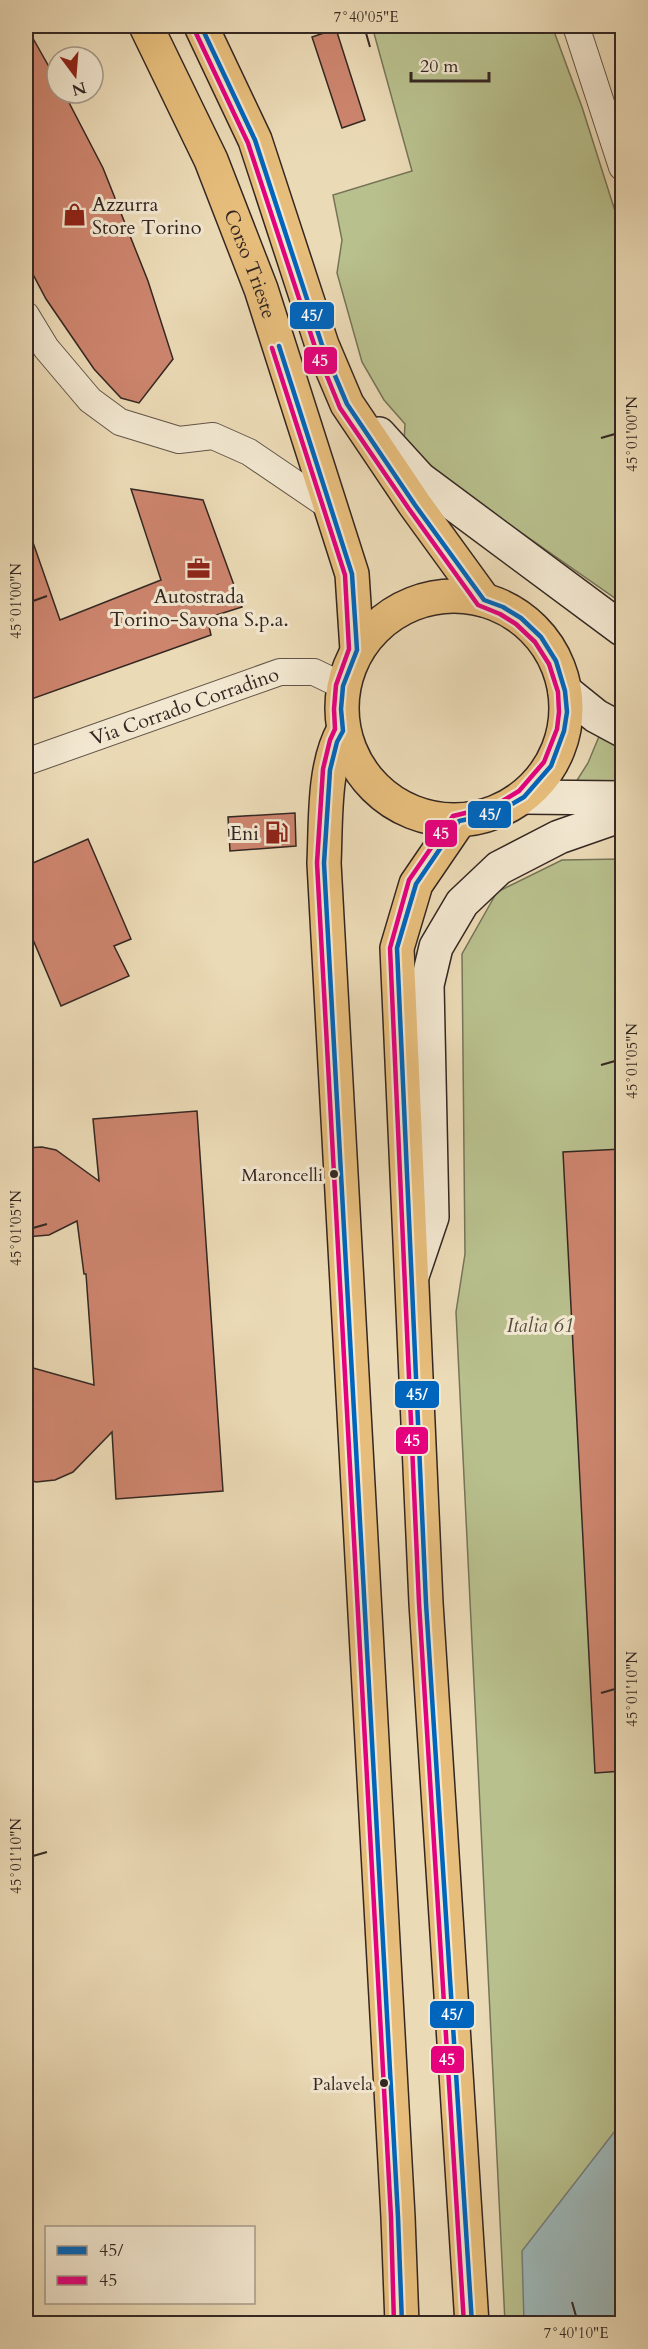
<svg xmlns="http://www.w3.org/2000/svg" width="648" height="2349" viewBox="0 0 648 2349" font-family="Cardo,serif">
<style>
.green{fill:#b8c08d;stroke:#767458;stroke-width:1.5}
.water{fill:#9db8b9;stroke:#737e7d;stroke-width:1.5}
.building{fill:#cd856e;stroke:#342722;stroke-width:1.5}
.lines{fill:none;stroke-linecap:round;stroke-linejoin:round}
.minor-casing{stroke:#625447;stroke-width:28}
.secondary-casing{stroke:#342722;stroke-width:36}
.primary-casing{stroke:#342722;stroke-width:36}
.minor{stroke:#f2e7d0;stroke-width:26}
.secondary{stroke:#f2e7d0;stroke-width:33}
.primary{stroke:#e6bd7b;stroke-width:33}
.bus-1-casing{stroke:#f2e7d0;stroke-width:9}
.bus-2-casing{stroke:#f2e7d0;stroke-width:9}
.bus-1{stroke:#0065bd;stroke-width:4.5}
.bus-2{stroke:#e5007d;stroke-width:4.5}
.ticks{fill:none;stroke:#342722;stroke-width:2}
.bus-dot{fill:#342722;stroke:#f2e7d0;stroke-width:2}
.labels{text-anchor:middle;stroke-width:6;stroke-linejoin:round;paint-order:stroke}
.bus-label{font-size:18px;fill:#342722;stroke:#f2e7d0;text-anchor:end}
.poi-label{font-size:20px;fill:#342722;stroke:#f2e7d0;text-anchor:start}
.street-label{font-size:20px;fill:#342722;stroke:#f2e7d0}
.park-label{font-size:20px;font-style:italic;fill:#554d3d;stroke:#f2e7d0}
.line-badge{stroke:#f2e7d0;stroke-width:2}
.badge-label{font-size:16px;text-anchor:middle;font-weight:bold;fill:#fff}
.neatline{fill:none;stroke:#342722;stroke-width:2}
.ticks-label{font-size:15px;text-anchor:middle;fill:#342722}
</style>
<rect width="100%" height="100%" fill="#ebdab6"/>
<filter id="stains"><feTurbulence type="fractalNoise" baseFrequency=".00333" numOctaves="4"/><feColorMatrix values="0 0 0 0 .2 0 0 0 0 .09 0 0 0 0 .02 0 0 0 .5 -.17"/></filter>
<radialGradient id="worn" r=".72"><stop offset=".6" stop-color="#630" stop-opacity="0"/><stop offset="1" stop-color="#630" stop-opacity=".3"/></radialGradient>
<g class="green">
<polygon points="372,26 552,26 582,107 622,233 622,603 407,453 404,442 405,424 384,400 362,362 337,273 342,240 333,195 412,171"/>
<polygon points="600,734 622,747 622,785 574,785 588,763"/>
<polygon points="622,859 622,2323 505,2323 456,1312 465,1254 462,954 497,892 562,860"/>
</g>
<polygon class="water" points="622,2122 622,2323 524,2323 522,2251"/>
<g class="building">
<polygon points="26,26 57,81 57,93 64,93 103,168 148,281 173,359 139,403 121,398 94,369 46,299 26,261"/>
<polygon points="336,29 365,120 342,128 312,37"/>
<polygon points="131,489 203,500 242,607 207,618 211,635 26,701 26,531 29,531 60,620 161,580"/>
<polygon points="295,813 296,846 230,851 228,817"/>
<polygon points="88,839 131,939 114,946 129,976 61,1006 26,923 26,866"/>
<polygon points="197,1111 223,1491 116,1499 112,1432 73,1472 55,1480 36,1482 26,1479 26,1366 94,1385 86,1274 84,1274 77,1221 49,1235 26,1237 26,1148 42,1147 56,1150 99,1181 93,1119"/>
<polygon points="622,1149 622,1771 595,1773 563,1152"/>
</g>
<g class="lines">
<defs>
<g id="minor">
<polyline points="576,26 622,167"/>
<polyline points="26,315 46,348 90,400 120,422 179,440 213,436 249,452 330,507"/>
<path id="s1" d="M26,762L280,672H314L343,686"/>
</g>
<g id="secondary">
<polyline points="379,434 420,479 622,629"/>
<polyline points="565,691 596,716 622,730"/>
<polyline points="524,797 622,798"/>
<polyline points="412,1276 432,1217 427,985 436,947 462,903 499,868 559,837 622,815"/>
</g>
<g id="primary">
<path id="s2" d="M146,26L211,160L261,289L352,574L357,650"/>
<polyline points="201,26 255,140 322,345 347,404 415,505 484,600"/>
<circle cx="454" cy="708" r="112"/>
<path d="M343,731C323,767 326,822 324,863L398,2217L402,2324"/>
<polyline points="459,821 416,884 397,948 426,1603 472,2324"/>
</g>
</defs>
<use href="#minor" class="minor-casing"/>
<use href="#secondary" class="secondary-casing"/>
<use href="#primary" class="primary-casing"/>
<use href="#minor" class="minor"/>
<use href="#secondary" class="secondary"/>
<use href="#primary" class="primary"/>
<defs>
<g id="bus-1">
<polyline points="201,26 255,140 322,345 347,404 415,505 484,600 503,607 521,618 541,637 556,661 565,691 567,712 564,731 551,766 524,797 497,813 459,821 416,884 397,948 426,1603 472,2324"/>
<polyline points="279,346 352,574 357,650 343,686 341,709 343,731 337,742 330,770 324,863 398,2217 402,2324"/>
</g>
<g id="bus-2">
<polyline points="194,29 248,143 315,347 340,408 409,509 478,605 500,614 516,624 535,642 549,664 558,692 559,712 557,729 544,762 519,791 494,806 453,816 409,880 390,948 419,1603 464,2324"/>
<polyline points="272,348 345,575 349,649 336,685 334,709 335,729 330,740 323,769 317,863 391,2217 394,2324"/>
</g>
</defs>
<use href="#bus-1" class="bus-1-casing"/>
<use href="#bus-2" class="bus-2-casing"/>
<use href="#bus-1" class="bus-1"/>
<use href="#bus-2" class="bus-2"/>
</g>
<path class="ticks" d="M366,33L370,47M601,438L615,434M33,601L47,596M601,1065L615,1061M33,1228L47,1224M601,1693L615,1689M33,1856L47,1852M572,2302L576,2316"/>
<defs>
<symbol id="shop-bare" viewBox="-9 -9 18 18"><path d="M-5-2.5h2.3a2.7 3.5 0 0 1 5.4 0H5L5.5 6h-11ZM-1.5-2.5h3a1.5 2.3 0 0 0-3 0Z" fill="#8f2418" stroke="#f2e7d0" stroke-width="2.5" paint-order="stroke"/></symbol>
<symbol id="office-bare" viewBox="-9 -9 18 18"><path d="M-6-3h4V-5.5h4V-3h4V5H-6ZM-1-4.5V-3h2v-1.5ZM-6 0V1H6V0Z" fill="#8f2418" stroke="#f2e7d0" stroke-width="2.5" paint-order="stroke"/></symbol>
<symbol id="fuel-bare" viewBox="-9 -9 18 18"><path d="M-5.5-6h7V0h2V4h1.3V-2.5L3-4.5l.8-.8L6-3V5H2.5V1h-1V6h-7ZM-4.2-4.7v3.2H.2V-4.7Z" fill="#8f2418" stroke="#f2e7d0" stroke-width="2.5" paint-order="stroke"/></symbol>
</defs>
<g fill-rule="evenodd">
<use href="#shop-bare" x="58" y="198" width="33" height="33"/>
<use href="#office-bare" x="182" y="552" width="33" height="33"/>
<use href="#fuel-bare" x="260" y="816" width="33" height="33"/>
</g>
<g class="bus-dot">
<circle cx="334" cy="1174" r="5"/>
<circle cx="384" cy="2083" r="5"/>
</g>
<g class="labels">
<g class="bus-label">
<text x="323" y="1181">Maroncelli</text>
<text x="373" y="2090">Palavela</text>
</g>
<g class="poi-label">
<text x="92" y="211">Azzurra<tspan x="92" dy="23">Store Torino</tspan></text>
<text x="199" y="603" text-anchor="middle">Autostrada<tspan x="199" dy="23">Torino-Savona S.p.a.</tspan></text>
<text x="259" y="840" text-anchor="end">Eni</text>
</g>
<g class="street-label">
<text dy="7" stroke="none"><textPath href="#s2" startOffset="260">Corso Trieste</textPath></text>
<text dy="7" stroke="none"><textPath href="#s1" startOffset="168">Via Corrado Corradino</textPath></text>
</g>
<g class="park-label">
<text x="540" y="1332">Italia 61</text>
</g>
</g>
<g class="line-badge">
<rect x="289" y="301" width="46" height="29" rx="6" fill="#0065bd"/>
<rect x="303" y="346" width="35" height="29" rx="6" fill="#e5007d"/>
<rect x="467" y="800" width="45" height="29" rx="6" fill="#0065bd"/>
<rect x="424" y="819" width="34" height="29" rx="6" fill="#e5007d"/>
<rect x="394" y="1380" width="46" height="29" rx="6" fill="#0065bd"/>
<rect x="395" y="1426" width="34" height="29" rx="6" fill="#e5007d"/>
<rect x="429" y="2000" width="46" height="29" rx="6" fill="#0065bd"/>
<rect x="430" y="2045" width="35" height="29" rx="6" fill="#e5007d"/>
</g>
<g class="badge-label">
<text x="312" y="321">45/</text>
<text x="320" y="366">45</text>
<text x="490" y="820">45/</text>
<text x="441" y="839">45</text>
<text x="417" y="1400">45/</text>
<text x="412" y="1446">45</text>
<text x="452" y="2020">45/</text>
<text x="447" y="2065">45</text>
</g>
<rect width="648" height="2349" fill="none" stroke="#ebdab6" stroke-width="66"/>
<rect x="45" y="2226" width="210" height="78" fill="#f2e7d0" stroke="#a69a8a" stroke-width="1.5"/>
<rect x="57" y="2246" width="30" height="9" fill="#0065bd" stroke="#a69a8a" stroke-width="1.5"/>
<text x="99" y="2256" font-size="18" fill="#342722">45/</text>
<rect x="57" y="2276" width="30" height="9" fill="#e5007d" stroke="#a69a8a" stroke-width="1.5"/>
<text x="99" y="2286" font-size="18" fill="#342722">45</text>
<g transform="translate(75 75) rotate(164)"><circle r="28" fill="#f2e7d0" stroke="#a69a8a" stroke-width="1.5"/>
<path d="M0-4.5L10 22L0 15L-10 22Z" fill="#8f2418"/>
<text y="-9" font-size="16" font-weight="bold" text-anchor="middle" fill="#342722">N</text>
</g>
<path d="M411 72v9h78v-9" fill="none" stroke="#342722" stroke-width="3"/>
<text x="420" y="72" font-size="18" fill="#342722" stroke="#f2e7d0" stroke-width="4.5" paint-order="stroke">20 m</text>
<rect x="33" y="33" width="582" height="2283" class="neatline"/>
<g class="ticks-label">
<text x="366" y="22">7°40'05"E</text>
<text transform="translate(632 434) rotate(-90)" y="5">45°01'00"N</text>
<text transform="translate(16 601) rotate(-90)" y="5">45°01'00"N</text>
<text transform="translate(632 1061) rotate(-90)" y="5">45°01'05"N</text>
<text transform="translate(16 1228) rotate(-90)" y="5">45°01'05"N</text>
<text transform="translate(632 1689) rotate(-90)" y="5">45°01'10"N</text>
<text transform="translate(16 1856) rotate(-90)" y="5">45°01'10"N</text>
<text x="576" y="2338">7°40'10"E</text>
</g>
<rect width="100%" height="100%" filter="url(#stains)"/>
<rect width="100%" height="100%" fill="url(#worn)"/>
</svg>
